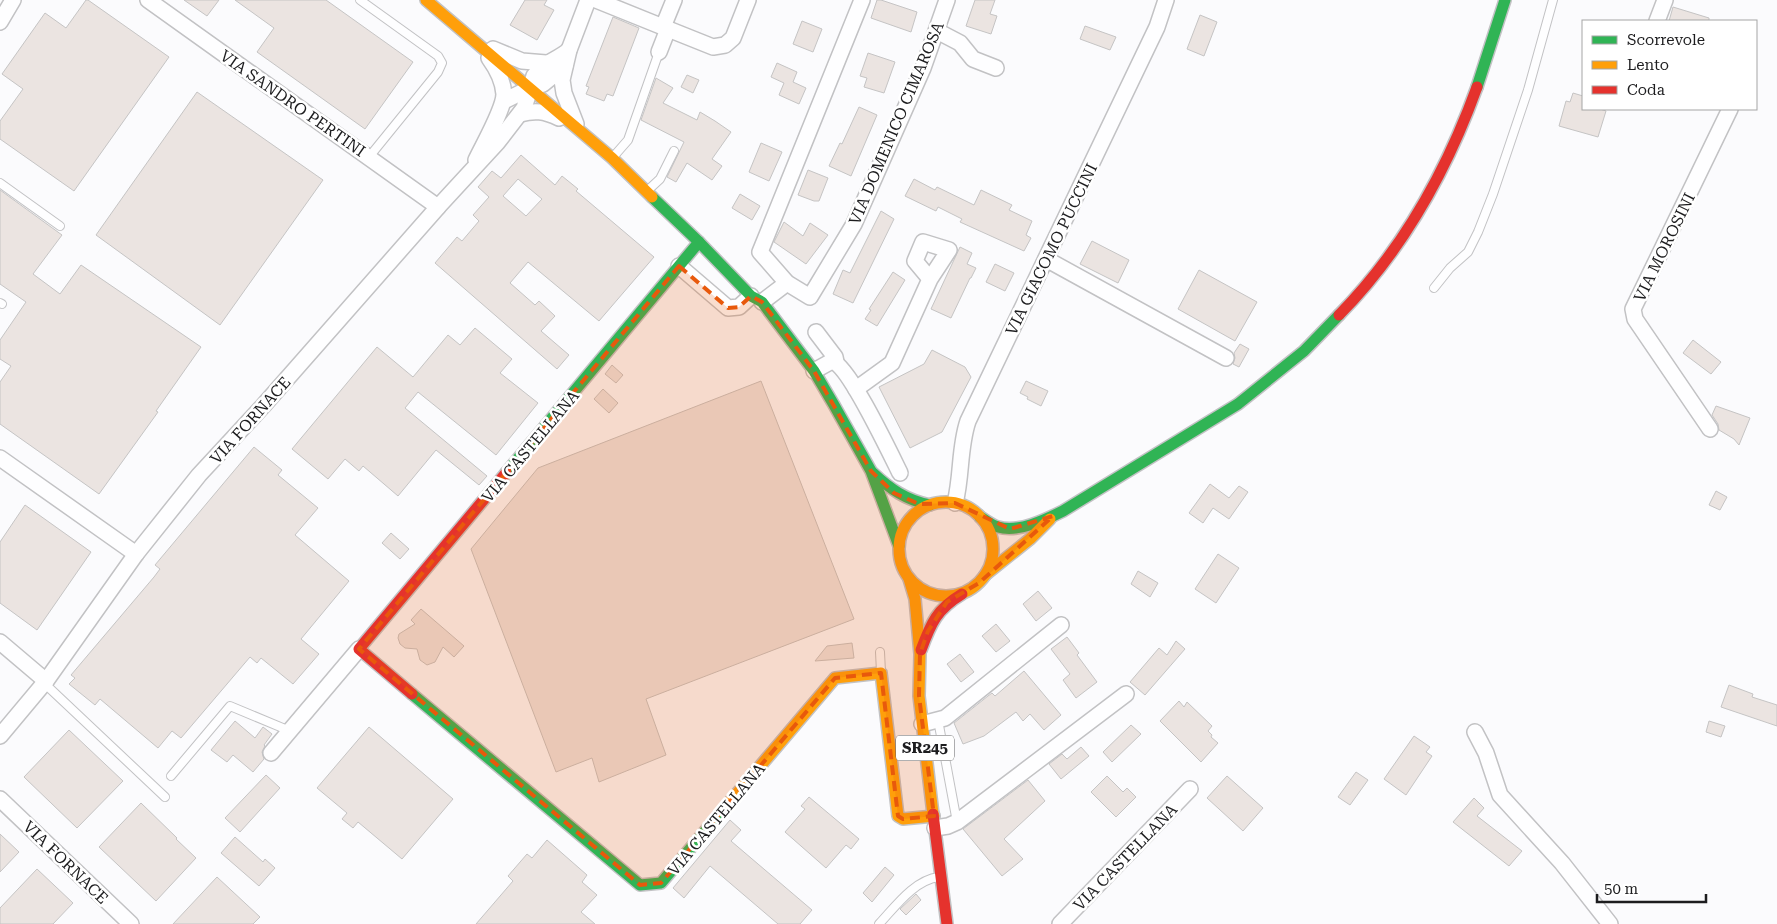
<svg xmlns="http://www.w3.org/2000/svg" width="1777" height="924" viewBox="0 0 1777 924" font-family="'Roboto Serif',serif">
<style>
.building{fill:#ebe4e1;stroke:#c5c4c4;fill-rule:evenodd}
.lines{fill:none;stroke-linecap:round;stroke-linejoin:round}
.lane-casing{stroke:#c2c2c4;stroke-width:10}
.street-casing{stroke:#c2c2c4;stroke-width:18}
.fast-casing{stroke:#c2c2c4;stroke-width:14}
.slow-casing{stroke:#c2c2c4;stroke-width:14}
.jam-casing{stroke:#c2c2c4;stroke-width:14}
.lane{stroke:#fefeff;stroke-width:8}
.street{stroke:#fefeff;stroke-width:15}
.fast{stroke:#30b455;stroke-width:11}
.slow{stroke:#ff9f0a;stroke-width:11}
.jam{stroke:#e5322d;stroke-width:11}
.marked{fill:#e8590c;fill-opacity:0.2;stroke:#e8590c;stroke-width:4;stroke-dasharray:10 6;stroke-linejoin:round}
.labels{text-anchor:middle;stroke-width:5;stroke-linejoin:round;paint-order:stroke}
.shield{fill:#fff;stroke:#616162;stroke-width:1}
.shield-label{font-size:15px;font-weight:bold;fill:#1d1d1f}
.street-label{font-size:16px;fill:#1d1d1f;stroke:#fff}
</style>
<rect width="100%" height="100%" fill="#fbfbfd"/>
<g class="building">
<polygon points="86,0 88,0 169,57 74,191 0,139 0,121 23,89 2,74 45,13 66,28"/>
<polygon points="184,0 219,0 207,16"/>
<polygon points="235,0 326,0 413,62 365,129 257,52 274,28"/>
<polygon points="525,0 547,0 544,5 554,10 537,40 510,25"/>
<polygon points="877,0 881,0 917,12 911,32 871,18"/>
<polygon points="975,0 995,0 990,14 997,16 991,34 966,26"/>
<polygon points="1673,7 1709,18 1709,21 1669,21"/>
<polygon points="1200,15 1217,22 1204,56 1187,49"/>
<polygon points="613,17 639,28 613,96 607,94 604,101 586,94 589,87 586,86"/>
<polygon points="802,21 822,29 813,52 793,44"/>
<polygon points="1085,26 1116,37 1110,50 1080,39"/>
<polygon points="868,53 895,62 884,93 864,87 867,78 860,76"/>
<polygon points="777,63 797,72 793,82 806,88 799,104 779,95 784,83 771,77"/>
<polygon points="687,75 699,80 693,93 681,87"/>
<polygon points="656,78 673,88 663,103 697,120 700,112 715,121 731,132 712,159 722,166 712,180 687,163 676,182 667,177 684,142 641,120"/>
<polygon points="197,92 323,180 220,325 96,235"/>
<polygon points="1573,93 1583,96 1583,109 1600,109 1606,111 1598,137 1559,126 1566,101 1570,102"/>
<polygon points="859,107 877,115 851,176 829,166 840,143 842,144"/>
<polygon points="761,143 782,152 769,181 749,172"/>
<path d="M521,155L555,185L562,176L578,189L576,191L654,257L599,321L528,262L510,283L535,305L539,301L555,316L541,331L569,355L557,369L435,263L457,237L462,241L479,221L473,215L489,197L478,187L492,171L501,178ZM518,179L542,199L526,216L503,196Z"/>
<polygon points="808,170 828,178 819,201 814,201 798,195"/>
<polygon points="914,179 935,190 937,187 974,205 981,190 1012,205 1009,210 1032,221 1026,235 1031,238 1024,251 960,222 962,219 938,207 936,211 905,196"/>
<polygon points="0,190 62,235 33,274 60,294 81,265 201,347 156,411 158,412 99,494 0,424 0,382 11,366 0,359 0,340 26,302 0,284"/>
<polygon points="740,194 760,206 752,220 732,208"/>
<polygon points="881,211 894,219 853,303 833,294 843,270 850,273"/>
<polygon points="784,222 803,236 810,223 828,235 806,264 774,242"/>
<polygon points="1092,241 1129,260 1118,283 1080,264"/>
<polygon points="960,247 972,253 967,264 976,268 971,278 970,278 951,318 931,309"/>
<polygon points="995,264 1014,273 1005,291 986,282"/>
<polygon points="1199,270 1257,302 1235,341 1178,309"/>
<polygon points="893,272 905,280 877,326 865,319 871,310 869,309"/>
<polygon points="475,328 512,359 500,373 538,403 496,455 418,392 405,408 487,476 479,485 436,450 398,496 363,466 359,471 345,459 328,479 292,449 377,347 413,377 448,335 460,345"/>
<polygon points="1693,340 1721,362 1711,374 1683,353"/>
<polygon points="1240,344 1249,349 1239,367 1233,364 1235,358 1234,353"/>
<polygon points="932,350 965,367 971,377 942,432 910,448 879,387 924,364"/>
<polygon points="612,365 623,375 616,383 605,374"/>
<polygon points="761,381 854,619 646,699 666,755 599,782 592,758 556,772 471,549 538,468"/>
<polygon points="1026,381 1048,391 1041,406 1027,399 1028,397 1020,393"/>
<polygon points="603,389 618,403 609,413 594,399"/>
<polygon points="1716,406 1750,418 1739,445 1734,439 1719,430 1718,424 1712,415"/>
<polygon points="254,447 282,470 278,475 318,508 295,535 349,581 301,639 319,654 293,684 261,658 257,663 250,657 181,738 172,731 158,748 100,699 95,705 69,684 75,678 71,675 154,577 160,569 155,565"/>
<polygon points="1210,484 1229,498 1239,486 1248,492 1229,519 1213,508 1203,523 1189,513"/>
<polygon points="1716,491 1727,497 1720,510 1709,505"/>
<polygon points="25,505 91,552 37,630 0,603 0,542"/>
<polygon points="391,533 409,549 400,559 382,543"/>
<polygon points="1218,554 1239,568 1216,603 1195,589"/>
<polygon points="1138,571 1158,583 1150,597 1131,584"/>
<polygon points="1038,591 1052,608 1036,621 1023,604"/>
<polygon points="421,609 464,646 454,657 443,647 435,662 427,665 420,660 417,649 405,648 400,644 398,638 399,634 415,624 411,620"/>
<polygon points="996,624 1010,641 996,652 982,636"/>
<polygon points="1067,637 1079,653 1077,655 1097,682 1076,698 1063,680 1070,674 1051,649"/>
<polygon points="1176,641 1185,649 1145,695 1130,682 1159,648 1167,655"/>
<polygon points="852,643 854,658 815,661 827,646"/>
<polygon points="960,654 974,672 961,682 947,664"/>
<polygon points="1024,671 1061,715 1044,730 1030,714 1023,721 1016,712 984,736 963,744 954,723 988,696 992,693 995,696"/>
<polygon points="1729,685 1753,694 1752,697 1777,705 1777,726 1721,707"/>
<polygon points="1179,701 1184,707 1187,702 1212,726 1208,731 1212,735 1211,737 1218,743 1201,762 1160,721"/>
<polygon points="235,721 255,738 263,727 272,734 264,745 265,746 262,752 264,759 253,772 233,755 227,762 211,750"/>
<polygon points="1709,721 1725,726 1721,737 1706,732"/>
<polygon points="1131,725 1141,734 1112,762 1103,752"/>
<polygon points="369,727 453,799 402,859 358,822 353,828 342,819 347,813 317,788"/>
<polygon points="69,730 123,781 77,828 24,777"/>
<polygon points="1414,736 1430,747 1426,752 1432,756 1406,795 1384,779"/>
<polygon points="1081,747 1089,756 1061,779 1049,764 1062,754 1067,759"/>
<polygon points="1356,772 1368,780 1350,805 1338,797"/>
<polygon points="266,775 280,788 240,832 225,818"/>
<polygon points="1107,776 1123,792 1127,788 1136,797 1116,817 1091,792"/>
<polygon points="1227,776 1263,808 1243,831 1207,798"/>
<polygon points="1028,780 1045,801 1004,839 1023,859 1002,876 963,829"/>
<polygon points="809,797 859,839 851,849 846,845 826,868 785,832 805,809 801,806"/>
<polygon points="1474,798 1484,808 1477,816 1522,851 1509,866 1453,822"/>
<polygon points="141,803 177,838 176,839 196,858 156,901 99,847"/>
<polygon points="730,820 741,830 731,841 812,910 800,924 778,924 710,866 684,898 673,888"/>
<polygon points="0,834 19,852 0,872"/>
<polygon points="235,837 263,862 265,859 275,868 259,886 221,853"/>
<polygon points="547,840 587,875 582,882 597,895 581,912 595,924 476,924 513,881 508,876 527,854 532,858"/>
<polygon points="885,867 894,875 872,902 863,893"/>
<polygon points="37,869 73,903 53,924 0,924 0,908"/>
<polygon points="217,877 260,917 253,924 173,924"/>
<polygon points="916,894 921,900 906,915 900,909"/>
</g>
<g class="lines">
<defs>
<g id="lane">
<polyline points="360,0 438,56 442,63 438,72 369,157"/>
<polyline points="614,156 628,140 659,52"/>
<polyline points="0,183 60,226"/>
<polyline points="647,191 660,179 674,151"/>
<polyline points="1434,288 1450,268 1468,252 1478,232 1493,194 1528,90 1553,0"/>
<polyline points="0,303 2,304"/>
<polyline points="880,652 881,672"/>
<polyline points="44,683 165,797"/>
<polyline points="938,720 957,822"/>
<polyline points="171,776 230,706 290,731"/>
<path d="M879,924C895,907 914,880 939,877"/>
</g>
<g id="street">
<polyline points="148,0 438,207"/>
<polyline points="596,0 663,27 674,0"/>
<polyline points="862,0 760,252 787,283 810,297 854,224 923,68 947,0"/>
<polyline points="1657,21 1665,0"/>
<polyline points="0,22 13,0"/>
<polyline points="663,27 713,47 725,45 733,38 748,0"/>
<polyline points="937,31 960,43 973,59 996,68"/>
<polyline points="493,49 522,61 546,63"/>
<polyline points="659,52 668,29"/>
<polyline points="504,101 530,88 543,84 565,66"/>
<path d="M520,114C535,110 544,111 559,118"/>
<polyline points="576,124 564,93 562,80 569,50 588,0"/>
<path d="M476,160C483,145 504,109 504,94C503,80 497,69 489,58"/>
<polyline points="1046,259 1226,358"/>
<polyline points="679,266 728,308 739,307 751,296"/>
<polyline points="762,302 787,283"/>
<polyline points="816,332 835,357 836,362"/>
<path d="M814,371L832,361C849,366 890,453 900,473"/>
<polyline points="856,389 892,363 930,279 949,250 923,242 915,261 930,279"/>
<polyline points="1710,429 1635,319 1633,309 1730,109"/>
<polyline points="0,458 136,554"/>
<path d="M955,503C962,476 959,447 968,421L1157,27L1166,0"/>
<polyline points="0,642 46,681"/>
<polyline points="922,724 945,718 1061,625"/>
<polyline points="1475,732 1486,753 1500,795 1562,863 1610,924"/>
<path d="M0,736L46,681L136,554L199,475L263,406L438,207L497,143L524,108L534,76C545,61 556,61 569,50"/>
<polyline points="271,753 359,649"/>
<polyline points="0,799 131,924"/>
<polyline points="935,828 948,826 957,822 1126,694"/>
<polyline points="1060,924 1190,789"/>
</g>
<g id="fast">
<polyline points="1477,87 1505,0"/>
<polyline points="652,197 699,242 751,296 762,302 814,371 834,405 871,471 899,546"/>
<polyline points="506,473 699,242"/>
<path d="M873,473C890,489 906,500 930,505"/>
<path d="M980,517C986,520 991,525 998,527C1018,533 1045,520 1063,511L1238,404L1304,351L1339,315"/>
<polyline points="412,694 640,885 661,883 723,810"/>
</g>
<g id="slow">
<polyline points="426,0 612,158 652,197"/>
<circle cx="946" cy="549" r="47"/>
<polyline points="985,575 1030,539 1050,519"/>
<polyline points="909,579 915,599 920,654 919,696 933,814"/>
<polyline points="723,810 835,678 881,673 898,816 903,819 934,816"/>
</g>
<g id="jam">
<path d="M1339,315C1402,251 1447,170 1477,87"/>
<path d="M921,650C931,623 937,609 962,594"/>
<polyline points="412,694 359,649 506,473"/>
<polyline points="933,814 947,924"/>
</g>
</defs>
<use href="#lane" class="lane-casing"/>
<use href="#street" class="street-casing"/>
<use href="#fast" class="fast-casing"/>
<use href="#slow" class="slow-casing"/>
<use href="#jam" class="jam-casing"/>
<use href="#lane" class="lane"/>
<use href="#street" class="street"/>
<use href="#fast" class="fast"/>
<use href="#slow" class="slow"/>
<use href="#jam" class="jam"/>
</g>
<path class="marked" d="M679,266L728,308L739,307L751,296L762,302L814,371L871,471L894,493L919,504L955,503L1010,529L1053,516L979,583L947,602L928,631L920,654L919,696L934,816L903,819L898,816L881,673L835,678L661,883L640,885L359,649Z"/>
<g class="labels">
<rect class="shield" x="896" y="735.5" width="58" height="25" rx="4"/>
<g class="shield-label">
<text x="925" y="753">SR245</text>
</g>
<g class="street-label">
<text transform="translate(293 103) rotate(35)" y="6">VIA SANDRO PERTINI</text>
<text transform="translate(896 123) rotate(-67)" y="6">VIA DOMENICO CIMAROSA</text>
<text transform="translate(1664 247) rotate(-64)" y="6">VIA MOROSINI</text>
<text transform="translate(1051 249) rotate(-64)" y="6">VIA GIACOMO PUCCINI</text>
<text transform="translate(250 420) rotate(-48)" y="6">VIA FORNACE</text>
<text transform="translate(530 446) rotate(-50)" y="6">VIA CASTELLANA</text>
<text transform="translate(716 819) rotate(-50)" y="6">VIA CASTELLANA</text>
<text transform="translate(1125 857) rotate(-46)" y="6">VIA CASTELLANA</text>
<text transform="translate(66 862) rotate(44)" y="6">VIA FORNACE</text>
</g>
</g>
<rect x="1582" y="20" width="175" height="90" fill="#ffffff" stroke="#a5a5a5"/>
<rect x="1592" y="36" width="25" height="8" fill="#30b455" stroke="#a5a5a5"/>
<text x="1627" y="45" font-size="15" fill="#1d1d1f">Scorrevole</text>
<rect x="1592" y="61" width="25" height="8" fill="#ff9f0a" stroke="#a5a5a5"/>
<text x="1627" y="70" font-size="15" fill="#1d1d1f">Lento</text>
<rect x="1592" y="86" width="25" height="8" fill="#e5322d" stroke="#a5a5a5"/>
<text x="1627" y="95" font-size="15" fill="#1d1d1f">Coda</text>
<path d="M1597 894v8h109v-8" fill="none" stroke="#1d1d1f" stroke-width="2.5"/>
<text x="1604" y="894" font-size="15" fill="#1d1d1f" stroke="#ffffff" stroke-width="4" paint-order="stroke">50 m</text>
</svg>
